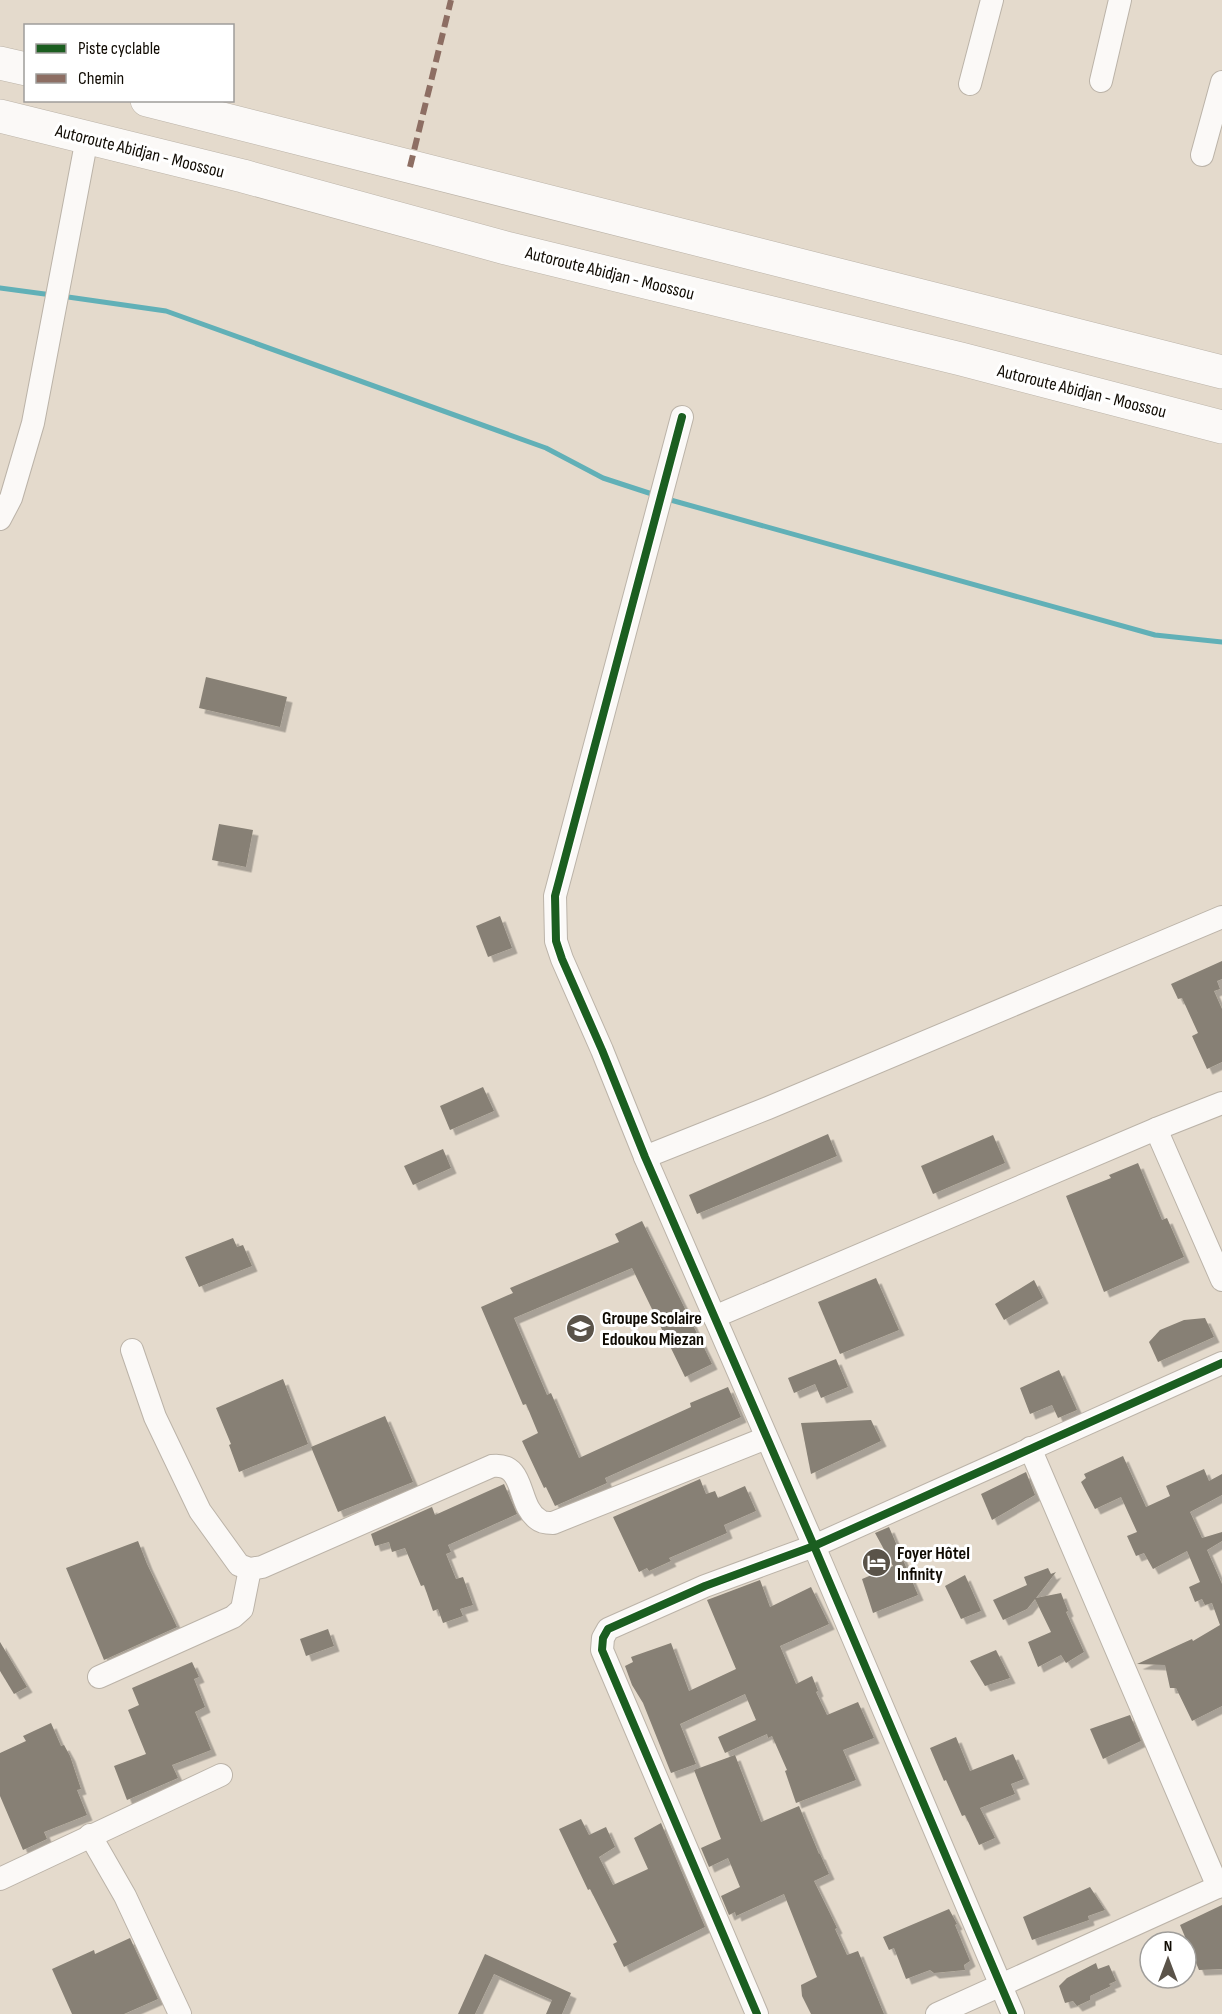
<svg xmlns="http://www.w3.org/2000/svg" width="1222" height="2014" viewBox="0 0 1222 2014" font-family="'Sofia Sans Condensed',sans-serif">
<style>
.lines{fill:none;stroke-linecap:round;stroke-linejoin:round}
.stream{stroke:#61b0b7;stroke-width:5}
.building{fill:#878075;filter:url(#shadow)}
.minor-casing{stroke:#bbb3a8;stroke-width:24}
.highway-casing{stroke:#bbb3a8;stroke-width:34}
.minor{stroke:#fbf9f7;stroke-width:22}
.highway{stroke:#fbf9f7;stroke-width:33}
.quiet{stroke:#8d6e63;stroke-width:6;stroke-dasharray:12 6;stroke-linecap:butt}
.cycleway-casing{stroke:#fff;stroke-width:11}
.cycleway{stroke:#1b5e20;stroke-width:8}
.labels{text-anchor:middle;stroke-width:6;stroke-linejoin:round;paint-order:stroke}
.street-label{font-size:18px;fill:#100b03;stroke:#fff}
.poi-label{font-size:18px;font-weight:bold;fill:#100b03;stroke:#fff;text-anchor:start}
</style>
<defs>
<filter id="shadow"><feDropShadow dx="5.5" dy="5.5" stdDeviation="0" flood-color="#0004"/></filter>
</defs>
<rect width="100%" height="100%" fill="#e4dacc"/>
<g class="lines">
<g class="stream">
<polyline points="0,288 52,295"/>
<polyline points="61,296 166,311 546,448 603,478 655,495"/>
<polyline points="667,499 1155,635 1222,642"/>
</g>
</g>
<g class="building">
<polygon points="206,677 287,697 280,727 199,708"/>
<polygon points="219,824 253,830 246,867 212,860"/>
<polygon points="500,916 512,948 488,957 476,926"/>
<polygon points="1222,961 1222,979 1217,981 1220,989 1214,991 1222,1009 1222,1062 1207,1069 1192,1036 1198,1033 1182,998 1178,999 1171,984"/>
<polygon points="483,1087 494,1111 450,1130 440,1106"/>
<polygon points="828,1134 837,1156 697,1214 689,1195"/>
<polygon points="993,1135 1005,1163 933,1194 921,1166"/>
<polygon points="443,1149 451,1168 413,1185 404,1166"/>
<polygon points="1138,1163 1162,1220 1167,1218 1184,1257 1104,1292 1066,1196 1111,1178 1109,1175"/>
<polygon points="642,1221 712,1364 685,1377 632,1268 514,1318 547,1395 551,1393 579,1458 691,1407 690,1403 728,1387 741,1417 605,1478 607,1483 555,1506 546,1487 544,1488 522,1441 538,1433 526,1404 523,1405 481,1307 513,1293 510,1288 619,1242 615,1234"/>
<polygon points="233,1238 237,1247 243,1245 252,1266 199,1287 185,1257"/>
<polygon points="876,1278 899,1330 840,1354 818,1302"/>
<polygon points="1034,1280 1043,1298 1004,1320 995,1304"/>
<polygon points="1205,1318 1214,1337 1158,1362 1149,1342 1160,1330 1184,1320"/>
<polygon points="836,1359 848,1387 821,1398 815,1384 794,1393 788,1378"/>
<polygon points="1059,1370 1077,1410 1058,1418 1052,1405 1030,1414 1020,1388"/>
<polygon points="283,1379 308,1444 239,1472 229,1445 231,1444 216,1408"/>
<polygon points="385,1416 413,1482 338,1512 311,1447"/>
<polygon points="871,1420 881,1441 811,1474 801,1423"/>
<polygon points="1123,1456 1146,1507 1170,1496 1166,1486 1204,1469 1209,1481 1222,1474 1222,1495 1190,1512 1202,1538 1222,1532 1222,1541 1207,1550 1222,1584 1222,1706 1192,1721 1176,1688 1170,1688 1165,1665 1137,1664 1192,1639 1193,1641 1220,1625 1212,1603 1205,1605 1202,1599 1195,1602 1189,1587 1200,1582 1187,1551 1153,1569 1144,1553 1136,1556 1127,1536 1137,1532 1121,1497 1095,1509 1081,1482 1086,1478 1084,1474"/>
<polygon points="1026,1472 1035,1495 992,1520 981,1494"/>
<polygon points="700,1479 706,1494 715,1491 718,1498 745,1486 756,1511 724,1525 727,1533 669,1558 671,1561 649,1571 647,1568 639,1572 613,1517"/>
<polygon points="504,1484 517,1514 448,1545 451,1552 446,1554 456,1579 463,1577 473,1605 460,1609 463,1616 443,1623 438,1609 433,1611 424,1585 421,1586 405,1548 392,1552 389,1542 375,1546 371,1534 432,1507 435,1515"/>
<polygon points="889,1527 918,1595 873,1613 862,1579 893,1566 875,1533"/>
<polygon points="138,1541 147,1564 177,1627 104,1660 66,1568"/>
<polygon points="1048,1568 1051,1574 1056,1572 1036,1598 1061,1593 1068,1611 1066,1612 1084,1652 1066,1663 1061,1655 1038,1667 1028,1642 1051,1632 1035,1599 1027,1609 1003,1620 993,1600 1027,1585 1024,1577"/>
<polygon points="965,1575 981,1611 961,1619 945,1586"/>
<polygon points="760,1580 770,1607 811,1587 829,1624 780,1646 796,1684 812,1676 818,1691 816,1692 827,1715 858,1702 874,1738 843,1750 856,1780 796,1803 785,1771 787,1770 772,1736 768,1738 767,1734 725,1753 718,1737 756,1720 745,1694 680,1724 696,1764 671,1773 643,1703 632,1685 625,1666 633,1662 631,1657 671,1643 689,1691 736,1669 707,1600"/>
<polygon points="328,1629 334,1646 306,1656 300,1639"/>
<polygon points="0,1642 27,1687 14,1694 0,1671"/>
<polygon points="996,1650 1010,1678 985,1686 970,1661"/>
<polygon points="192,1662 199,1677 194,1679 205,1707 195,1712 211,1750 172,1765 178,1778 127,1800 114,1766 146,1754 128,1710 139,1705 132,1688"/>
<polygon points="1130,1715 1141,1741 1103,1759 1090,1729"/>
<polygon points="51,1723 61,1746 64,1745 70,1756 81,1789 77,1790 87,1815 44,1832 47,1839 23,1850 0,1796 0,1753 26,1741 23,1736"/>
<polygon points="956,1737 970,1771 1013,1754 1024,1779 1011,1784 1015,1794 980,1808 995,1838 979,1845 965,1815 962,1816 946,1780 944,1781 930,1748"/>
<polygon points="735,1755 761,1822 799,1806 819,1854 820,1854 829,1874 814,1881 837,1928 835,1929 847,1955 858,1951 884,2014 811,2014 802,1996 801,1985 817,1977 784,1894 736,1916 735,1912 729,1915 721,1896 740,1887 728,1858 709,1867 701,1848 721,1839 694,1770"/>
<polygon points="581,1819 589,1835 606,1827 615,1847 599,1857 613,1885 648,1869 634,1838 661,1823 705,1927 624,1967 613,1944 617,1942 590,1889 588,1890 559,1829"/>
<polygon points="1090,1887 1105,1910 1088,1916 1089,1920 1032,1940 1023,1917"/>
<polygon points="1222,1905 1222,1969 1199,1970 1180,1925"/>
<polygon points="949,1909 957,1924 955,1925 970,1961 964,1965 965,1970 934,1973 930,1970 906,1979 894,1948 889,1950 883,1937"/>
<polygon points="130,1938 158,1999 124,2014 72,2014 52,1969 94,1950 95,1954"/>
<polygon points="485,1954 571,1993 562,2014 546,2014 552,2000 494,1974 475,2014 458,2014"/>
<polygon points="1096,1963 1098,1969 1109,1965 1116,1981 1109,1984 1111,1986 1090,1996 1090,2000 1077,2006 1073,2001 1065,2003 1059,1986 1067,1978"/>
</g>
<g class="lines">
<defs>
<g id="minor">
<polyline points="1101,81 1120,0"/>
<polyline points="970,84 992,0"/>
<polyline points="1202,155 1222,82"/>
<polyline points="682,417 555,896 556,941 562,959 602,1050 645,1157 814,1546 1013,2014"/>
<polyline points="0,519 11,498 33,423 87,138"/>
<polyline points="1156,1129 1222,1280"/>
<polyline points="645,1157 768,1108 1222,917"/>
<polyline points="714,1317 1156,1129 1222,1103"/>
<path d="M132,1350L155,1417L200,1511L239,1565L250,1569L262,1567L492,1466C527,1462 516,1506 539,1520C542,1523 549,1523 553,1523L766,1438"/>
<polyline points="1030,1448 1218,1887"/>
<polyline points="99,1677 233,1617 242,1609 250,1569"/>
<polyline points="90,1835 125,1896 180,2014"/>
<polyline points="0,1879 221,1775"/>
<polyline points="757,2014 602,1650 603,1638 608,1629 705,1586 814,1546 1222,1363"/>
<polyline points="937,2014 1222,1885"/>
</g>
<g id="highway">
<polyline points="0,63 26,69"/>
<polyline points="147,100 1222,372"/>
<polyline points="0,116 243,176 506,248 961,359 1222,427"/>
</g>
</defs>
<use href="#minor" class="minor-casing"/>
<use href="#highway" class="highway-casing"/>
<use href="#minor" class="minor"/>
<use href="#highway" class="highway"/>
<polyline class="quiet" points="410,167 451,0"/>
<defs>
<g id="cycleway">
<polyline points="682,417 555,896 556,941 562,959 602,1050 645,1157 814,1546 1013,2014"/>
<polyline points="757,2014 602,1650 603,1638 608,1629 705,1586 814,1546 1222,1363"/>
</g>
</defs>
<use href="#cycleway" class="cycleway-casing"/>
<use href="#cycleway" class="cycleway"/>
</g>
<defs>
<symbol id="school-disc" viewBox="-11 -11 22 22"><circle r="9.5" fill="#5a5349" stroke="#fff"/><path d="M0-5L7-2L0 1L-7-2ZM-4 1L0 2.5L4 1V4Q0 6-4 4Z" fill="#fff"/></symbol>
<symbol id="hotel-disc" viewBox="-11 -11 22 22"><circle r="9.5" fill="#5a5349" stroke="#fff"/><path d="M-6-4.5h1.5V1H6V5H4.5V3h-9V5H-6ZM-4 0a1.8 1.8 0 1 1 3.6 0ZM.5 0V-2.5h3Q6-2.5 6 0Z" fill="#fff"/></symbol>
</defs>
<g fill-rule="evenodd">
<use href="#school-disc" x="564" y="1312" width="33" height="33"/>
<use href="#hotel-disc" x="860" y="1546" width="33" height="33"/>
</g>
<g class="labels">
<g class="street-label">
<text transform="translate(140 151) rotate(14)" y="6">Autoroute Abidjan - Moossou</text>
<text transform="translate(610 273) rotate(14)" y="6">Autoroute Abidjan - Moossou</text>
<text transform="translate(1082 391) rotate(14)" y="6">Autoroute Abidjan - Moossou</text>
</g>
<g class="poi-label">
<text x="602" y="1324">Groupe Scolaire<tspan x="602" dy="21">Edoukou Miezan</tspan></text>
<text x="897" y="1559">Foyer Hôtel<tspan x="897" dy="21">Infinity</tspan></text>
</g>
</g>
<rect x="24" y="24" width="210" height="78" fill="#ffffff" stroke="#9f9d9a" stroke-width="1.5"/>
<rect x="36" y="44" width="30" height="9" fill="#1b5e20" stroke="#9f9d9a" stroke-width="1.5"/>
<text x="78" y="54" font-size="18" fill="#100b03">Piste cyclable</text>
<rect x="36" y="74" width="30" height="9" fill="#8d6e63" stroke="#9f9d9a" stroke-width="1.5"/>
<text x="78" y="84" font-size="18" fill="#100b03">Chemin</text>
<g transform="translate(1168 1960)"><circle r="28" fill="#ffffff" stroke="#9f9d9a" stroke-width="1.5"/>
<path d="M0-4.5L10 22L0 15L-10 22Z" fill="#5a5349"/>
<text y="-9" font-size="16" font-weight="bold" text-anchor="middle" fill="#100b03">N</text>
</g>
</svg>
